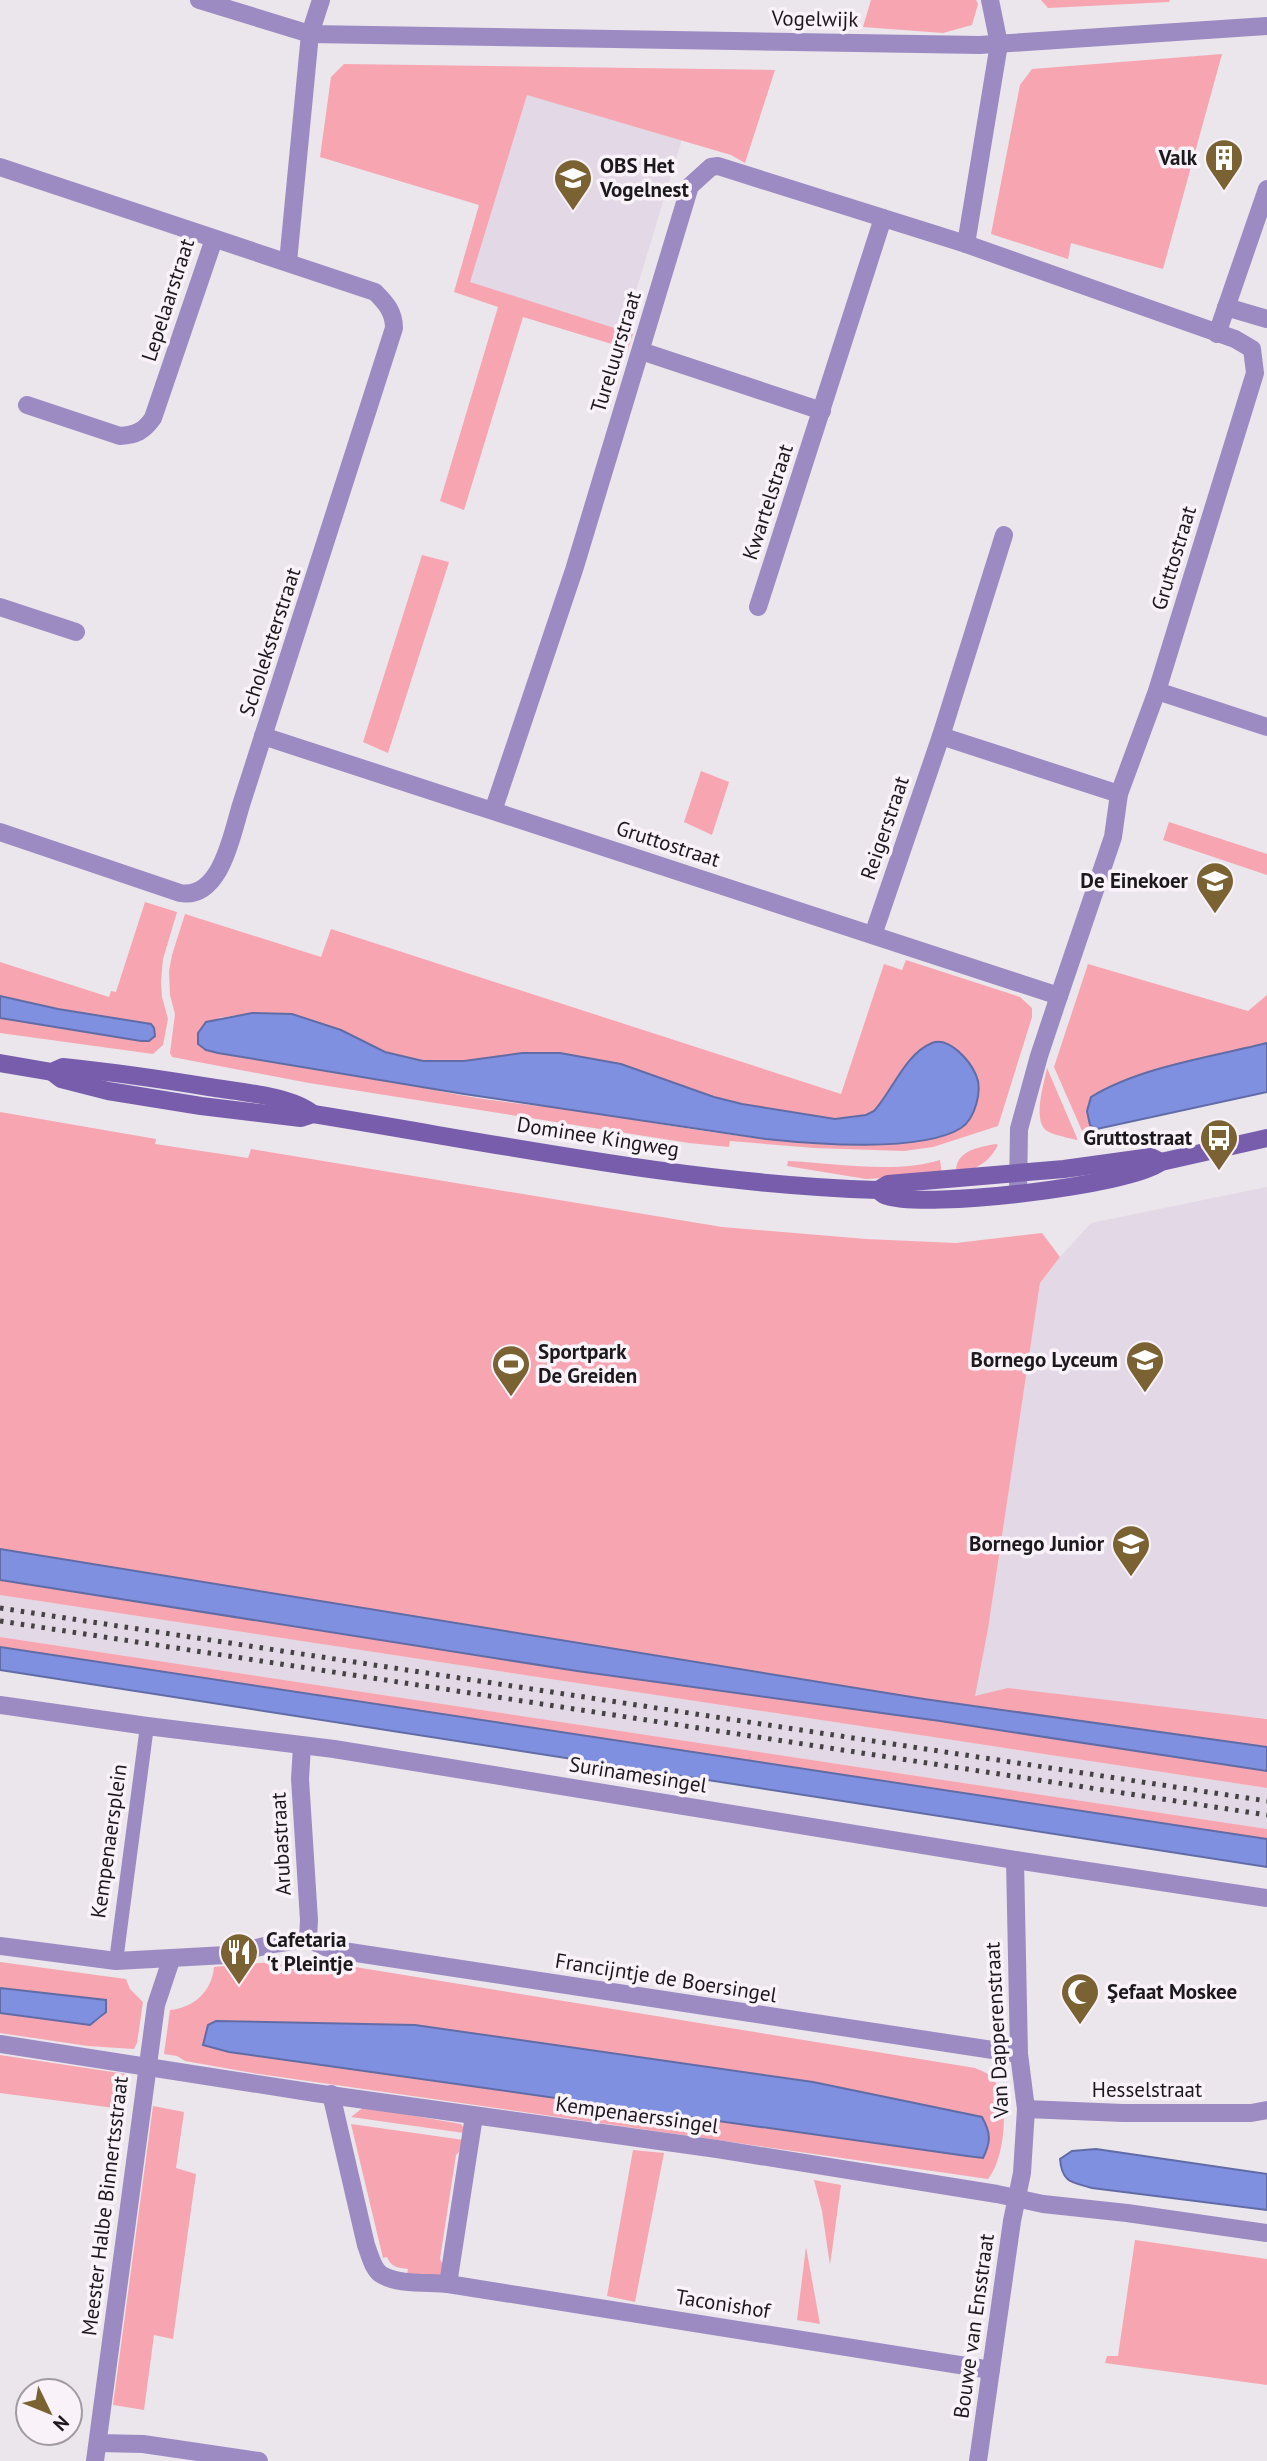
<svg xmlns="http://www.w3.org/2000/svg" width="1267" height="2461" viewBox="0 0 1267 2461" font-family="'PT Sans',sans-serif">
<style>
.built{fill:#e3d8e5}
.green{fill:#f7a6b1;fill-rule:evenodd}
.water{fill:#7f90e1;stroke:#616ca6;stroke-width:2}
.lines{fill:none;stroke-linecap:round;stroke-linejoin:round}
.pedestrian{stroke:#9c8bc2;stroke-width:14}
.minor{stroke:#9c8bc2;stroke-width:18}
.secondary{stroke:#785dad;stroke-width:18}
.rail{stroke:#454246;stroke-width:5;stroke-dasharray:3.5 7;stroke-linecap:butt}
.labels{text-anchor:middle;stroke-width:7;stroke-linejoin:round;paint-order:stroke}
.street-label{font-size:21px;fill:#1b191c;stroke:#f9f2f9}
.poi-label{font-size:21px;font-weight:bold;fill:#1b191c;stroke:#f9f2f9;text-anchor:end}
</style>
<rect width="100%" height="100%" fill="#ebe5ec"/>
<g class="built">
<polygon points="523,79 684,133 622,337 464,292"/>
<polygon points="1267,1187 1267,1718 969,1697 988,1629 1040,1283 1060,1257 1091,1223"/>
<polygon points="0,1595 1267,1788 1267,1829 0,1637"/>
</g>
<g class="green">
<polygon points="871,0 976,0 978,4 972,25 943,33 863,27"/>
<polygon points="1041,0 1170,0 1169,2 1048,8"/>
<polygon points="1222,54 1163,269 1071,243 1068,259 991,234 1020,85 1032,69"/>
<polygon points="344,64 775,70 745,163 731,155 527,95 470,282 633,334 628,349 523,317 464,510 440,501 498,307 454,292 479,205 320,157 331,77"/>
<polygon points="422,555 449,562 388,753 363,742"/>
<polygon points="701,771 729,782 712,835 684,822"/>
<polygon points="1169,822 1267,854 1267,875 1163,840"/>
<polygon points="145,902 177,912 163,959 161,982 162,997 168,1019 163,1045 153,1054 0,1033 0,1018 149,1041 151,1024 58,1009 0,996 0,962 109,997 111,991 116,992"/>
<path d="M185,914L321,957L331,929L841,1094L884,964L902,970L906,960L1020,997L1032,1008V1017L998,1126L933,1147L904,1151L814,1148L730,1141L729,1147L689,1143L309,1083L172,1057L170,1053L175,1014L170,995L169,971L172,955ZM252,1013L291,1014L341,1030L385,1052L423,1061H464L522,1053H560L621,1064L714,1097L742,1104L835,1119L866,1115L874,1111L918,1052L969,1121C908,1174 667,1124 588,1112C532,1104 474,1101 420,1086C352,1067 285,1041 218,1018Z"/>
<polygon points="1088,964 1248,1011 1267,995 1267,1043 1158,1070 1099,1092 1093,1128 1097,1129 1083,1133 1054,1067"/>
<path d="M1047,1068L1077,1138V1140C1069,1138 1058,1136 1049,1132C1031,1124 1044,1084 1047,1068Z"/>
<polygon points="0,1112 156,1139 155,1144 248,1158 251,1149 722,1227 866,1239 956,1243 1042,1233 1060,1257 1040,1283 988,1629 975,1696 1008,1688 1267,1719 1267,1747 924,1699 0,1549"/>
<path d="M996,1144L998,1145C988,1164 976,1169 956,1174C954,1151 978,1147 996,1144Z"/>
<path d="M940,1160L942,1175L866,1179L787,1166L788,1161C834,1163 896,1174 940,1160Z"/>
<polygon points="0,1580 577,1671 940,1721 1267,1771 1267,1788 0,1595"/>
<polygon points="0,1637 1267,1829 1267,1839 0,1647"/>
<path d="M306,1959L975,2068C979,2070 986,2072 990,2076C1012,2095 1005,2159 988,2179L253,2073L185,2061L177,2056L164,2054L170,2010C194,2008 212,1991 214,1967ZM216,2021L415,2025L813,2082L982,2117L989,2145L983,2158L583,2102Z"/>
<polygon points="0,1962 126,1979 130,1989 143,2002 137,2043 134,2049 88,2046 0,2033 0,2013 90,2025 101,2018 106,2012 106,2000 0,1988"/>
<polygon points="0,2055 126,2074 122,2109 0,2093"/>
<polygon points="153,2106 184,2112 176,2168 196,2174 173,2339 154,2335 144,2410 113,2405"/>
<polygon points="364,2107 461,2124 464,2128 464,2133 351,2117"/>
<path d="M351,2124L464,2140L463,2148L456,2155L440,2259L445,2269L439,2276L407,2274L408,2269C398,2268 391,2267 387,2257L383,2258Z"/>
<polygon points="633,2150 664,2153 635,2302 607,2296"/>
<polygon points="814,2180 841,2185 830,2265 822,2211"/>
<polygon points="1135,2240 1267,2259 1267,2385 1105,2363 1107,2356 1118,2356"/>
<polygon points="806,2247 820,2324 797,2320"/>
</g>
<g class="water">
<polygon points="0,996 58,1009 151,1024 154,1028 155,1036 149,1041 141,1041 0,1018"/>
<path d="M252,1013L292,1014L341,1030L385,1052L423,1061H464L522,1053H560L621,1064L714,1097L742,1104L835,1119L866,1115L874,1111C893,1090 905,1054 932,1043C949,1036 970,1061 976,1075C983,1090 975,1119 961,1128C921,1153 813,1144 766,1139L464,1094L218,1053L206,1050L198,1044V1033L206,1022Z"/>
<path d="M1267,1043V1092L1097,1129L1090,1125L1087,1111L1091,1097C1140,1067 1211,1057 1267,1043Z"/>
<polygon points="0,1549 924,1699 1267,1747 1267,1771 940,1721 577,1671 0,1580"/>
<polygon points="0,1647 1267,1839 1267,1867 0,1670"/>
<polygon points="0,1988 106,2000 106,2012 90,2025 0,2013"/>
<path d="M216,2021L415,2025L813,2082L982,2117C991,2133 991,2142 983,2158L967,2156L229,2052L203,2045L208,2025Z"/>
<path d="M1096,2149L1267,2174V2210L1092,2188C1072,2182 1062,2183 1060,2159L1072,2151Z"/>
</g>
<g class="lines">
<polyline class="pedestrian" points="116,1961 147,1726"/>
<g class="minor">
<polyline points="199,0 310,34 980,45 1267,26"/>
<path d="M0,167L375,292C386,303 394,312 394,328L241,805C232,834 221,900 180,893L0,832"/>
<polyline points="966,244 999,44 990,0"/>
<polyline points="288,262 310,34 321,0"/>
<polyline points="1226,307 1267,319"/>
<polyline points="1217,334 1267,189"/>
<polyline points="641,351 822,411"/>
<path d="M27,405L120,436C136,435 144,431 153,418L214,239"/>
<polyline points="1004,535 941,736 1119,794"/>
<polyline points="0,607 76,632"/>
<polyline points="758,607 883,218"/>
<polyline points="1157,691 1267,727"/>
<path d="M263,736L468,803L493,811C670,868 846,926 1022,984L1059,996L1113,837L1119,794L1157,691L1255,373L1252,349L1235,339L966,244L718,166L711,167L690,186L574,570L493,811"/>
<polyline points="873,935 941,736"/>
<polyline points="1018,1193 1019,1129 1039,1056 1059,996"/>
<polyline points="0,1705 147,1726 334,1749 1015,1860 1267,1898"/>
<polyline points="302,1746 300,1779 309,1920 308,1939"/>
<polyline points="0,1946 116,1961 226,1955 273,1944 308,1939 330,1949 1019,2054"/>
<polyline points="0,2044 315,2093 717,2149 997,2194 1043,2204 1127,2213 1267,2233"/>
<path d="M331,2094L366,2245C370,2255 373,2270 382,2275C399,2285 429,2282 448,2284L991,2370"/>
<polyline points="1026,2109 1123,2113 1251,2113 1267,2110"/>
<polyline points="448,2284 474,2116"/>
<polyline points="98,2443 143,2444 259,2461"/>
<polyline points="95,2461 156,2005 171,1960"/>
<polyline points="978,2461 1012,2221 1022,2173 1026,2109 1019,2054 1015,1860"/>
</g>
<g class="secondary">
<path d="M0,1063L52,1072L61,1079L108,1091L201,1106L301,1118L313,1114C500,1144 688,1184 878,1190C879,1191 885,1196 887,1196C925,1209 1130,1186 1161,1162L1267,1138"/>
<path d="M52,1072L63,1067C112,1072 160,1079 209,1087C238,1092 290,1095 313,1114"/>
<polyline points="878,1190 888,1184 1064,1169 1151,1157 1161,1162"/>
</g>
<g class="rail">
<polyline points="0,1608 1267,1801"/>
<polyline points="0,1621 1267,1815"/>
</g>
</g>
<defs>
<symbol id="building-pin" viewBox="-11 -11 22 30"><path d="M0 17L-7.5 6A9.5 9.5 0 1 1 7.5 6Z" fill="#7a6233" stroke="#f9f2f9"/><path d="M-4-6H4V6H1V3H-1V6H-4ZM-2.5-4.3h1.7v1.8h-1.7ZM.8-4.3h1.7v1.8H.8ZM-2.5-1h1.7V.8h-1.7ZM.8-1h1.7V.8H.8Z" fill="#fff"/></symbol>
<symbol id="school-pin" viewBox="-11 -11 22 30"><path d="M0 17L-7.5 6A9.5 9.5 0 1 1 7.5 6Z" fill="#7a6233" stroke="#f9f2f9"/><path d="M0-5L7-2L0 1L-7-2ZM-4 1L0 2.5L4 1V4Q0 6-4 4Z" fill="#fff"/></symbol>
<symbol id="bus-pin" viewBox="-11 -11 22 30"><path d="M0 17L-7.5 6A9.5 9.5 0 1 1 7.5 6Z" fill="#7a6233" stroke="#f9f2f9"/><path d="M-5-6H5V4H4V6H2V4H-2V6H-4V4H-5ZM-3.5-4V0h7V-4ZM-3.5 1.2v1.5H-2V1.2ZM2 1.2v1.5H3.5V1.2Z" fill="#fff"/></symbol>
<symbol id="stadium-pin" viewBox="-11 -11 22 30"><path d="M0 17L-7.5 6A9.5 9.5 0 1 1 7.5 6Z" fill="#7a6233" stroke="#f9f2f9"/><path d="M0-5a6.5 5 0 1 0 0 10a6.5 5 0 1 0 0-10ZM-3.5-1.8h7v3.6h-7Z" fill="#fff"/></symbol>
<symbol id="restaurant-pin" viewBox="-11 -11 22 30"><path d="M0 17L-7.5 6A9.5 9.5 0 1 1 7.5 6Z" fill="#7a6233" stroke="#f9f2f9"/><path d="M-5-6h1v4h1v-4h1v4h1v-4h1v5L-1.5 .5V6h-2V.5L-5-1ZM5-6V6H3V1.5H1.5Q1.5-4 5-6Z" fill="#fff"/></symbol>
<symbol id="mosque-pin" viewBox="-11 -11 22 30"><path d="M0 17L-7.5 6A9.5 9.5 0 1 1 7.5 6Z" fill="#7a6233" stroke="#f9f2f9"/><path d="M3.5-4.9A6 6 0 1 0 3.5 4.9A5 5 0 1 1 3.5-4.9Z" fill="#fff"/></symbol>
</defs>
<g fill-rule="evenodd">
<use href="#building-pin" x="1202" y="136" width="44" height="60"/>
<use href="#school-pin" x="551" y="156" width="44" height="60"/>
<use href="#school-pin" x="1193" y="859" width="44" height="60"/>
<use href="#bus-pin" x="1197" y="1116" width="44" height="60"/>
<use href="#school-pin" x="1123" y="1338" width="44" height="60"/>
<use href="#stadium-pin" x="489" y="1342" width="44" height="60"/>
<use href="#school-pin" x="1109" y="1522" width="44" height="60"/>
<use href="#restaurant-pin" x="217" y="1930" width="44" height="60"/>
<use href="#mosque-pin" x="1058" y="1970" width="44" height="60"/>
</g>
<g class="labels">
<g class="street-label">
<text transform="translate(815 19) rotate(1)" y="7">Vogelwijk</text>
<text transform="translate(168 300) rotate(-72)" y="7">Lepelaarstraat</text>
<text transform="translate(616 352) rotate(-73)" y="7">Tureluurstraat</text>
<text transform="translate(768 502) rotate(-72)" y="7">Kwartelstraat</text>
<text transform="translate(1174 558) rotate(-73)" y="7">Gruttostraat</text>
<text transform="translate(270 642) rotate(-72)" y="7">Scholeksterstraat</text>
<text transform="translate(885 828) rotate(-71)" y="7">Reigerstraat</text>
<text transform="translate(668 844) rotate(18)" y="7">Gruttostraat</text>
<text transform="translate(598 1137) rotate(9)" y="7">Dominee Kingweg</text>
<text transform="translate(638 1775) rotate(9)" y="7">Surinamesingel</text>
<text transform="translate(109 1841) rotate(-82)" y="7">Kempenaersplein</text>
<text transform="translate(281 1844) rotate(-93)" y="7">Arubastraat</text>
<text transform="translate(666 1978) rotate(9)" y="7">Francijntje de Boersingel</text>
<text transform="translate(997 2030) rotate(-93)" y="7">Van Dapperenstraat</text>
<text x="1147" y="2097">Hesselstraat</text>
<text transform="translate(637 2115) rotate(8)" y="7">Kempenaerssingel</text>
<text transform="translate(105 2206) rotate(-83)" y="7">Meester Halbe Binnertsstraat</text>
<text transform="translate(723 2304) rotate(9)" y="7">Taconishof</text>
<text transform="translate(974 2326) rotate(-82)" y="7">Bouwe van Ensstraat</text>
</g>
<g class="poi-label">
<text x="1197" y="165">Valk</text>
<text x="600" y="173" text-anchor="start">OBS Het<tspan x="600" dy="24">Vogelnest</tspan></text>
<text x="1188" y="888">De Einekoer</text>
<text x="1192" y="1145">Gruttostraat</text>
<text x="538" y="1359" text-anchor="start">Sportpark<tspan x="538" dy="24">De Greiden</tspan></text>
<text x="1118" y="1367">Bornego Lyceum</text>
<text x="1104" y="1551">Bornego Junior</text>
<text x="266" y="1947" text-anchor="start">Cafetaria<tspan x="266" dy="24">'t Pleintje</tspan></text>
<text x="1107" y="1999" text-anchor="start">Şefaat Moskee</text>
</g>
</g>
<g transform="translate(49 2412) rotate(133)"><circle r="33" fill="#f9f2f9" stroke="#a09ba1" stroke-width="2"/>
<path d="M0-5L12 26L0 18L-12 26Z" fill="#7a6233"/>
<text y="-10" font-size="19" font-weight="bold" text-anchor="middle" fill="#1b191c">N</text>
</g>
</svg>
